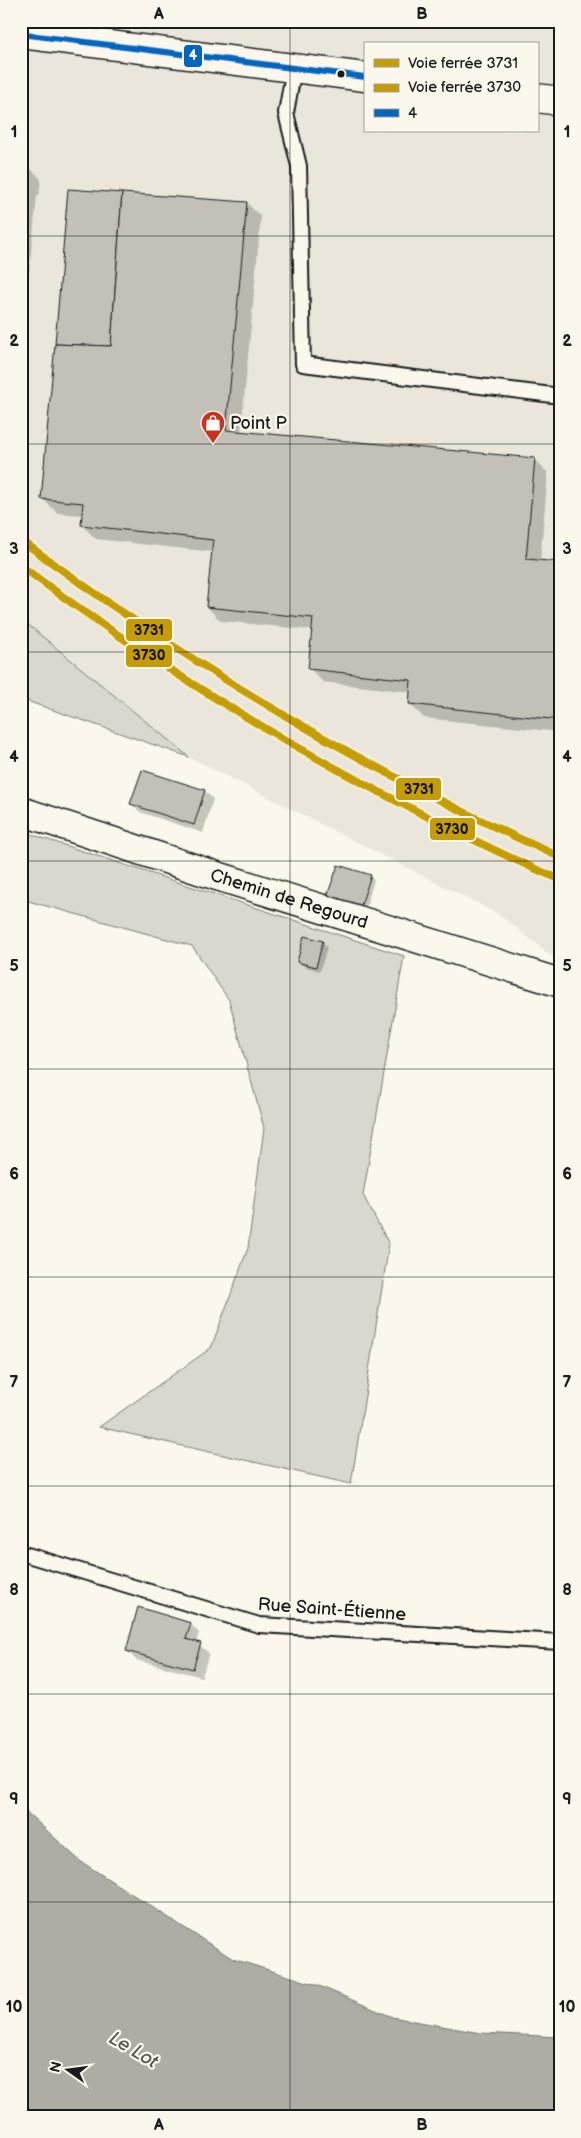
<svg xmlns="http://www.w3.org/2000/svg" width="581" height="2138" viewBox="0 0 581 2138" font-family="'Balsamiq Sans',sans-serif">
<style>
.built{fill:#eae6dc;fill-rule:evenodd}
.green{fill:#dad7ce;stroke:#7b7a75}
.water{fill:#afaca5;stroke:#74726e}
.shadow{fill:#0003}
.building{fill:#c3c0b8;stroke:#1c1c1c}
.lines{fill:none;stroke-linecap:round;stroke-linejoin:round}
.service-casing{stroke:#1c1c1c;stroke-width:18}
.minor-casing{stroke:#1c1c1c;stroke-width:31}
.primary-casing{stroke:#1c1c1c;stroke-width:31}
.service{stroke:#fbf7ec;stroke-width:14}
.minor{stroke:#fbf7ec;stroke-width:28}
.primary{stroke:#fbf7ec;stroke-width:28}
.bus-1-casing{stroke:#fbf7ec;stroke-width:10}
.bus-1{stroke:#0065bd;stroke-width:6}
.rail-1-casing{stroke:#fbf7ec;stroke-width:11}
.rail-2-casing{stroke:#fbf7ec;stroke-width:11}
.rail-1{stroke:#c59d03;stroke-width:8}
.rail-2{stroke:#c59d03;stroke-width:8}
.grid{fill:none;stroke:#1c1c1c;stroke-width:1;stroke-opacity:0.55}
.bus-dot{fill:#1c1c1c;stroke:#fbf7ec;stroke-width:2}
.labels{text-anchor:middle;stroke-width:4.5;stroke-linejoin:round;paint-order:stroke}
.poi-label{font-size:18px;fill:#1c1c1c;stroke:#fbf7ec;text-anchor:start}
.street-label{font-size:18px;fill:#1c1c1c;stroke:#fbf7ec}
.water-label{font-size:19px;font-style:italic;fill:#575653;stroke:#fbf7ec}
.line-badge{stroke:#fbf7ec;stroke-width:2}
.badge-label{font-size:14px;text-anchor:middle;font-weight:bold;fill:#fff}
.pale-badge-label{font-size:14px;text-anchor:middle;font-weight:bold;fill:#111}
.neatline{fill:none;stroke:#1c1c1c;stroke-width:2}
.grid-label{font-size:16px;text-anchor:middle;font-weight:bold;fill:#1c1c1c}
</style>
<rect width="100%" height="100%" fill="#fbf7ec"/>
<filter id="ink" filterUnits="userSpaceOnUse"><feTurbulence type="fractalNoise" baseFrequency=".02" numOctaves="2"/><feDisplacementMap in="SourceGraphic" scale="10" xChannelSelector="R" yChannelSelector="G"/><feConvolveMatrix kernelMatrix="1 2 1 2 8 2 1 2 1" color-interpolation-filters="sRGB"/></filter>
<g filter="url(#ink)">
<path class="built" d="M21,21H560V963L500,915L189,757L21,619ZM365,44H537V131H365Z"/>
<g class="green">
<polygon points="21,619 189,757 21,699"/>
<polygon points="21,831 404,956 363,1195 389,1244 351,1484 99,1427 211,1348 248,1248 264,1128 229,1000 192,946 21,899"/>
</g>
<polygon class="water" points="21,1807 80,1861 233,1959 317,1985 392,2017 480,2033 560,2037 560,2117 21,2117"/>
<g class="shadow">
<polygon points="21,164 27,165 41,179 39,196 37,196 21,351"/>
<polygon points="247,203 261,217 241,432 534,459 548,473 540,561 560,563 560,732 424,718 410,704 411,692 323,682 309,668 313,630 221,621 207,607 213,552 96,539 82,525 83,515 57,513 42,498"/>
<polygon points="205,791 213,799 203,833 140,812 132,804"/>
<polygon points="370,876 374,880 365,911 329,896"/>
<polygon points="322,942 327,947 320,971 303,966 298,961"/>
<polygon points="139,1609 191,1624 199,1633 196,1643 209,1653 202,1677 136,1660 127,1651"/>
</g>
<g class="building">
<polygon points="21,163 27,164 21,200"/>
<polygon points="68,189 122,193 111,346 55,344"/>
<polygon points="122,193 247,202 226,430 535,458 526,559 560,562 560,720 409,704 411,680 308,669 313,618 206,607 213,540 81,525 83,503 41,499 55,344 111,346"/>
<polygon points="142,770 205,790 194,825 130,804"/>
<polygon points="338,865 371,875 360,908 327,896"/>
<polygon points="304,936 323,941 316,967 297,962"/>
<polygon points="138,1607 191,1623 186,1639 201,1643 193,1669 126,1651"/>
</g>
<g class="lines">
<defs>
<g id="service">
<polyline points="294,68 286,113 299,166 303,364 560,396"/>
<polyline points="21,1553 259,1625 560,1642"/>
</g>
<g id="minor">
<path id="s1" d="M21,811L217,876L560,983"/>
</g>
<g id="primary">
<polyline points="21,34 365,77"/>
<polyline points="537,98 560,101"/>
</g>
</defs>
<use href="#service" class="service-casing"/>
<use href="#minor" class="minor-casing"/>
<use href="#primary" class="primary-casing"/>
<use href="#service" class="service"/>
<use href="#minor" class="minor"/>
<use href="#primary" class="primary"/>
<defs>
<polyline id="bus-1" points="21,34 365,77"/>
</defs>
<use href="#bus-1" class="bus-1-casing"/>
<use href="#bus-1" class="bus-1"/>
<defs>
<path id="rail-1" d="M21,540C189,665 368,772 560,857"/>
<path id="rail-2" d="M21,566C150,662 286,746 430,818C473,839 515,862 560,879"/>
</defs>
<use href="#rail-1" class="rail-1-casing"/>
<use href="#rail-2" class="rail-2-casing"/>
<use href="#rail-1" class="rail-1"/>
<use href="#rail-2" class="rail-2"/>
</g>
</g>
<path class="grid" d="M290,21V2117M21,236H560M21,444H560M21,652H560M21,861H560M21,1069H560M21,1277H560M21,1486H560M21,1694H560M21,1902H560"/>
<defs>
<symbol id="shop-pin" viewBox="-11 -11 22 30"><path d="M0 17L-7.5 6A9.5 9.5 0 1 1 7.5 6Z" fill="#c8321e" stroke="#fbf7ec"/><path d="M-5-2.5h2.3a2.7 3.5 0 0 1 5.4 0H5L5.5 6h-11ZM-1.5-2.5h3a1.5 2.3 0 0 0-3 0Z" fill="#fff"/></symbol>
</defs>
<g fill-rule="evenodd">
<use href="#shop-pin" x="199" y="409" width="28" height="38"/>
</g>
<circle class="bus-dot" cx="341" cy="74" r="4.5"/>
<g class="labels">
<g class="poi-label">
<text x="230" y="429">Point P</text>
</g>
<g class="street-label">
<text dy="6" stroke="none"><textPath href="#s1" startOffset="282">Chemin de Regourd</textPath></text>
<text transform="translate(332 1609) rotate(4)" y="6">Rue Saint-Étienne</text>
</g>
<g class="water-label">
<text transform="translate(134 2049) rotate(31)" y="7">Le Lot</text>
</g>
</g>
<g class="line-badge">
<rect x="183" y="44" width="20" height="24" rx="5" fill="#0065bd"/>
<rect x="125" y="618" width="48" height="24" rx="5" fill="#c59d03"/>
<rect x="125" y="644" width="48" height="24" rx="5" fill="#c59d03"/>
<rect x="395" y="777" width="47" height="24" rx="5" fill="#c59d03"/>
<rect x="429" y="817" width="47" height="24" rx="5" fill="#c59d03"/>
</g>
<g class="badge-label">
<text x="193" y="60">4</text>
</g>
<g class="pale-badge-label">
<text x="149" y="635">3731</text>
<text x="149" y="660">3730</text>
<text x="419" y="794">3731</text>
<text x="452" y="834">3730</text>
</g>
<rect width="581" height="2138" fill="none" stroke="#fbf7ec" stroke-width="55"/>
<rect x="364" y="42" width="175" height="90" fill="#fbf7ec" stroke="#a29f99"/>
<rect x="374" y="59" width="25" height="8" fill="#c59d03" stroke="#a29f99"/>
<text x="408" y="68" font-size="15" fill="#1c1c1c">Voie ferrée 3731</text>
<rect x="374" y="84" width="25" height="8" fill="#c59d03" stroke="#a29f99"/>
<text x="408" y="92" font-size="15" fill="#1c1c1c">Voie ferrée 3730</text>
<rect x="374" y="109" width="25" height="8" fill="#0065bd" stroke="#a29f99"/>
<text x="408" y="118" font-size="15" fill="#1c1c1c">4</text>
<g transform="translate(68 2070) rotate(284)" stroke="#fbf7ec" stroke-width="4" paint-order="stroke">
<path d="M0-4L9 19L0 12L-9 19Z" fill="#1c1c1c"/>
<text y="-8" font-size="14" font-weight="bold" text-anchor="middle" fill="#1c1c1c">N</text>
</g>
<rect x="28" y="28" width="526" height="2082" class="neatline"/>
<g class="grid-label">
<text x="159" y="19">A</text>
<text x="422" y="19">B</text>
<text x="14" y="137">1</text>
<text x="567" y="137">1</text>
<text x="14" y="346">2</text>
<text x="567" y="346">2</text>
<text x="14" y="554">3</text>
<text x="567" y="554">3</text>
<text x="14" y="762">4</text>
<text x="567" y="762">4</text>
<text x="14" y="971">5</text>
<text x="567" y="971">5</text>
<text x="14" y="1179">6</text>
<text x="567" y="1179">6</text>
<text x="14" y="1387">7</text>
<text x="567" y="1387">7</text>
<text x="14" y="1595">8</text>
<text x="567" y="1595">8</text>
<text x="14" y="1804">9</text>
<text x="567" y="1804">9</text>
<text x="14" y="2012">10</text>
<text x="567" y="2012">10</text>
<text x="159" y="2130">A</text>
<text x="422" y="2130">B</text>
</g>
</svg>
